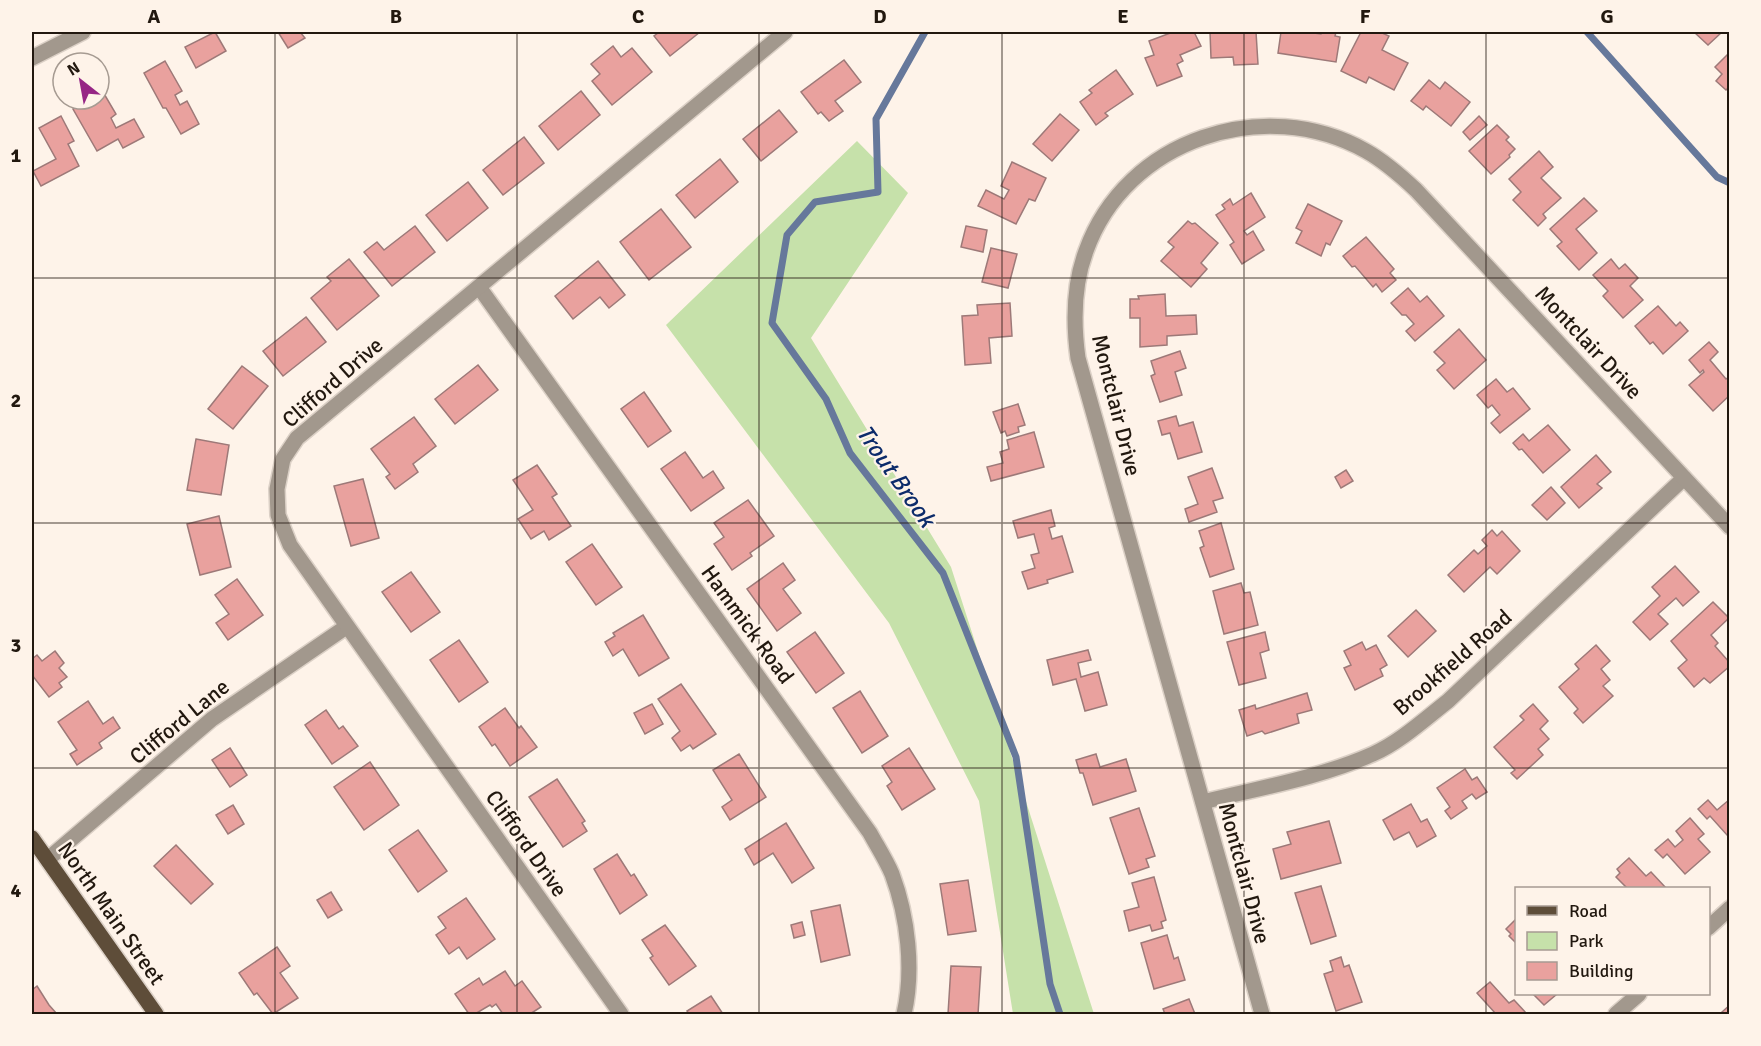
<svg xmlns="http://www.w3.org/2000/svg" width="1761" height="1046" viewBox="0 0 1761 1046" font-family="Signika,sans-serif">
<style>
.green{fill:#c6e1aa}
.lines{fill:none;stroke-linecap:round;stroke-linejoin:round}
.stream{stroke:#66789b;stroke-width:7}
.building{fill:#e9a19e;stroke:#9d7978;stroke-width:1.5}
.street-casing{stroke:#dbd0c6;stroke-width:18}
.primary-casing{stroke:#dbd0c6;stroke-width:18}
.street{stroke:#a2988d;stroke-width:15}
.primary{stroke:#5e4d39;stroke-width:15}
.grid{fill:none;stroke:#22180f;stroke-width:1.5;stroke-opacity:0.55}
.labels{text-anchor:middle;stroke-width:4.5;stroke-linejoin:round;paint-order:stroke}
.street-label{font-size:22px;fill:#22180f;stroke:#fef3e9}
.water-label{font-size:24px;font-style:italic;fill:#0c2b6a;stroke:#fef3e9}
.neatline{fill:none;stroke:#22180f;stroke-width:2}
.grid-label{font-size:20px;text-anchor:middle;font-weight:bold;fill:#22180f}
</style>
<rect width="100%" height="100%" fill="#fef3e9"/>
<polygon class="green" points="857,141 908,193 811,338 951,567 1094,1014 1013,1014 979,801 889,623 666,325"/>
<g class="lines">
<g class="stream">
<polyline points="925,32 876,119 878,192 815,202 787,235 772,323 826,399 850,453 943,573 1016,757 1050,984 1060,1014"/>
<polyline points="1587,32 1717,177 1730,183"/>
</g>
</g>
<g class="building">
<polygon points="215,32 226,51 196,68 185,47"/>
<polygon points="278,32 300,32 305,38 288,48"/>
<polygon points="656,32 700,32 670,56 654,36 658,33"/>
<polygon points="1173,32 1194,32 1201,46 1180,55 1183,61 1177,64 1182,76 1157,86 1145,58 1154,55 1149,41"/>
<polygon points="1210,32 1256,32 1258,64 1234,65 1233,57 1211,58"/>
<polygon points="1281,32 1306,32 1321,34 1322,32 1336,32 1335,36 1340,37 1336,62 1278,53"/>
<polygon points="1361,32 1380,32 1389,36 1382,50 1408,63 1394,90 1369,77 1366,83 1341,71"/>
<polygon points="1694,32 1722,32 1708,45"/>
<polygon points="613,46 621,57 632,48 652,72 612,105 592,81 600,74 591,64"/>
<polygon points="1730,52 1730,86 1726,90 1716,81 1722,74 1715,67"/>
<polygon points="844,60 861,82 835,101 843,111 829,121 821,112 818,114 801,92"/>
<polygon points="165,61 182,91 175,95 180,105 187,101 199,124 181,134 166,108 163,108 144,73"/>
<polygon points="1116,70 1133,94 1105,113 1108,116 1096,125 1080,102 1092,93 1089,90"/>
<polygon points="1429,80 1440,89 1445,82 1470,102 1451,126 1426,106 1423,110 1411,101"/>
<polygon points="581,91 600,115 558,150 539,126"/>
<polygon points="103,92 116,114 111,118 116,128 134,119 144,137 123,148 118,139 97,151 73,109 91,99 99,99 99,94"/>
<polygon points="779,110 797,132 761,161 743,139"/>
<polygon points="1060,114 1079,130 1052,161 1033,144"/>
<polygon points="61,116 74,141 68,144 79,166 41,186 33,171 56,159 39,128"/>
<polygon points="1479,116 1487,125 1470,140 1463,132"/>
<polygon points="1497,125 1509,137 1506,140 1515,149 1509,155 1510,157 1491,174 1469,151"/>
<polygon points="524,137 544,163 503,195 483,170"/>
<polygon points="1539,151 1553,167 1541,178 1561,198 1543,214 1546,218 1538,226 1513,200 1521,192 1509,179"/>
<polygon points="720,159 738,182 695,218 676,195"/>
<polygon points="1012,162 1046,178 1035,201 1029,199 1016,224 978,206 986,190 1004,199 1009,190 1001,186"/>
<polygon points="468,182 488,208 447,241 426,215"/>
<polygon points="1251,193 1265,217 1244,231 1247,235 1253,231 1264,250 1242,264 1230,245 1234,242 1216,215 1225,209 1222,205 1230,199 1233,205"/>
<polygon points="1584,198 1597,211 1576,229 1597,253 1579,270 1557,246 1562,242 1550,229"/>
<polygon points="1308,204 1342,221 1330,245 1326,243 1321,256 1296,243 1302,231 1296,228"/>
<polygon points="661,209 691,247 649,280 620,242"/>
<polygon points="1188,221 1192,224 1195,223 1218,243 1201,263 1207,269 1191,287 1161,261 1174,247 1168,242"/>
<polygon points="415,226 435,252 392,286 364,252 377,242 384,250"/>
<polygon points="966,226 987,230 983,252 961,247"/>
<polygon points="1366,237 1394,269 1390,273 1396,280 1382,292 1376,284 1373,287 1355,266 1352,267 1343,256"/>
<polygon points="991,248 1017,254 1008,288 982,282"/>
<polygon points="349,259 379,296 337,330 311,298 331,281 327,277"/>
<polygon points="1611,259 1619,269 1625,264 1638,278 1630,286 1643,300 1623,318 1603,296 1608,291 1593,275"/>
<polygon points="598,261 625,295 609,308 600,297 573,319 555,296"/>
<polygon points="1408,288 1420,302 1427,296 1444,316 1415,341 1406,331 1414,324 1406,315 1402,315 1391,303"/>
<polygon points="1165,294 1166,316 1196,315 1197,334 1167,336 1167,345 1140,347 1140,318 1130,318 1130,299 1139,299 1138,296"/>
<polygon points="1010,303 1012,336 989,338 991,363 965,365 962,316 978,315 977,305"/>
<polygon points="1658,306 1676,326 1680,322 1688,331 1663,354 1653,342 1650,344 1635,326"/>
<polygon points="306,317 326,342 283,376 263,351"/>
<polygon points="1459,329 1486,360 1454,389 1437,370 1445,363 1434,352"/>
<polygon points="1709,342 1718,352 1710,360 1726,379 1730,376 1730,395 1713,411 1689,385 1704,372 1703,370 1700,373 1689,360"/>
<polygon points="1180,351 1186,368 1175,372 1182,395 1160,402 1151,376 1155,374 1151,361"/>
<polygon points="478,365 498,390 455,424 435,399"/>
<polygon points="242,366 268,386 233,429 208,409"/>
<polygon points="1496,379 1507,392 1513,388 1530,409 1500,433 1491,423 1500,415 1492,405 1488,408 1477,395"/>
<polygon points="644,392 671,431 648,447 621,409"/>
<polygon points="1018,404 1025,425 1018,427 1019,432 1007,436 1005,431 1001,433 993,412"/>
<polygon points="1176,416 1179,426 1193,422 1202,452 1178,459 1170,433 1162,435 1158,421"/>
<polygon points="414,417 436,446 413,464 418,472 395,489 386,477 390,474 371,449"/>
<polygon points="1548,425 1570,450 1543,473 1522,449 1519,450 1513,443 1523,434 1529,441"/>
<polygon points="1034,432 1044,467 991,481 987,467 1003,463 1000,452 1009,449 1007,440"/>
<polygon points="196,439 229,445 221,495 187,490"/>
<polygon points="685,452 703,478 713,471 724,488 691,511 661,469"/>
<polygon points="1596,455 1611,472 1597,484 1602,488 1579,508 1561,487"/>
<polygon points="537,465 557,494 552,497 571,526 549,540 544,531 531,539 518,519 533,510 513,480"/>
<polygon points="1212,468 1223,498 1213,501 1217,512 1189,522 1185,509 1198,504 1188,477"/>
<polygon points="1346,470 1353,481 1341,488 1335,477"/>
<polygon points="363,479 379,538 351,546 334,486"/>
<polygon points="1551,487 1565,503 1547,520 1532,505"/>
<polygon points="748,500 774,536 750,553 752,556 732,570 714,544 724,537 714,523"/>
<polygon points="1051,510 1055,526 1049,528 1052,539 1062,536 1073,572 1047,580 1048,583 1028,589 1022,572 1035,568 1031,555 1039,553 1034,534 1018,538 1013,521"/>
<polygon points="219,516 231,567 200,575 187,524"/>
<polygon points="1221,523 1234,569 1210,577 1200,548 1204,546 1199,531"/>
<polygon points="1492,530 1497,536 1502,531 1520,551 1497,574 1490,567 1464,592 1448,575 1474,550 1478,554 1487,546 1482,540"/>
<polygon points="592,544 622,587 596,605 566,562"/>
<polygon points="783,563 795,580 783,589 801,613 777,631 747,589"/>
<polygon points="1675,566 1699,592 1683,606 1676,598 1658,614 1668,624 1650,640 1633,622 1660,596 1652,587"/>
<polygon points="411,572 440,612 411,632 382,592"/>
<polygon points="237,579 263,615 228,640 216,623 229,614 215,595"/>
<polygon points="1241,583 1244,593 1250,592 1258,625 1224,634 1213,591"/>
<polygon points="1713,602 1729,618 1711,635 1718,643 1715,646 1730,663 1730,666 1710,683 1704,678 1694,687 1678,668 1687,660 1671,641"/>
<polygon points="1416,610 1436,631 1408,657 1388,636"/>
<polygon points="643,615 669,658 639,676 623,649 613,656 605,642 615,636 613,633"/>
<polygon points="815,632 844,673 816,693 787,652"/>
<polygon points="1265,632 1269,650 1260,653 1266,678 1239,685 1227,642"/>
<polygon points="459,640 488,682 459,702 430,660"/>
<polygon points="1362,642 1366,650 1376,645 1387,665 1380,669 1383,676 1355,690 1344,668 1351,665 1344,651"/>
<polygon points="1596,645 1610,661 1601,669 1610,680 1603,686 1613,696 1583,723 1574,713 1578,709 1559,687 1579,669 1575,664"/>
<polygon points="1088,650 1091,660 1078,663 1081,677 1098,672 1107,705 1085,711 1076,679 1053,685 1047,660"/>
<polygon points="55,651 64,663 59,668 67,677 59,683 62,687 49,697 32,675 32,659 37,655 42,661"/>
<polygon points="681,684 716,734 693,749 690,745 681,751 672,738 680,731 658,699"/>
<polygon points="860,691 888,736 862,753 833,708"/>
<polygon points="1307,693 1312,710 1297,714 1299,723 1265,734 1262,731 1247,736 1239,710 1255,705 1256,709"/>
<polygon points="88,701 103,724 113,717 120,728 99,743 102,748 77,765 70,754 77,750 58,722"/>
<polygon points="652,704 663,724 645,734 634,713"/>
<polygon points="1533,704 1548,721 1540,729 1549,739 1538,749 1543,755 1517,779 1511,773 1515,770 1494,747 1524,720 1520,716"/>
<polygon points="505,708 519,728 521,726 537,747 510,766 495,744 492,746 479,727"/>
<polygon points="326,710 339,729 343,726 358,746 332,764 305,725"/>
<polygon points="230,748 247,775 230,787 212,760"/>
<polygon points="909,748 935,789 902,810 887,786 892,782 882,766"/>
<polygon points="739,754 766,797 730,820 722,807 732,800 713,770"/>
<polygon points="1096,754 1100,767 1126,759 1136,791 1093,805 1083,773 1080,773 1076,760"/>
<polygon points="370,762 399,805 364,830 334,787"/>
<polygon points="1465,769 1472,780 1477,777 1487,792 1476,799 1472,794 1462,801 1467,808 1451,819 1445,811 1450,807 1437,788"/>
<polygon points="557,779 585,821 582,823 587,831 563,847 529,797"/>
<polygon points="1730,799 1730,832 1727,835 1710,816 1707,819 1698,809 1708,800 1717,810"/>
<polygon points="1411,804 1421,822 1427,819 1436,836 1417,847 1409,832 1394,840 1383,820"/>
<polygon points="233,805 244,824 228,834 216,815"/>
<polygon points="1139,808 1155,856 1146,859 1149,867 1129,874 1110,818"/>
<polygon points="1690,818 1704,834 1698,839 1710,852 1685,874 1667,854 1663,858 1655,850 1668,839 1675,847 1683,840 1676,831"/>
<polygon points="1329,821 1341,863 1281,879 1273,849 1291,844 1287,832"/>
<polygon points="786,823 814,868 792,883 773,853 754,865 745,849"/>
<polygon points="418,830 447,871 418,892 389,850"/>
<polygon points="176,845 213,884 191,904 154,866"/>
<polygon points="617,854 631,876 634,874 647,895 620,914 594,869"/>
<polygon points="1629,858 1646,876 1651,872 1666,888 1627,888 1616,877 1620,873 1617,869"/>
<polygon points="1154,877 1166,920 1161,922 1163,928 1152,931 1150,925 1129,931 1124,911 1139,907 1132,883"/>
<polygon points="968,880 976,931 948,935 940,884"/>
<polygon points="1321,886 1336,936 1311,944 1295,893"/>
<polygon points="331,892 342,910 328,918 317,900"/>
<polygon points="466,898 495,939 467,959 459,947 449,954 436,935 446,928 438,917"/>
<polygon points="840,905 850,955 821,962 811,911"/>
<polygon points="1516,919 1516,943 1509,936 1511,934 1506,929"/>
<polygon points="802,922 805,935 794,938 791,925"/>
<polygon points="665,925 696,966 669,985 650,958 653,956 642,940"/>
<polygon points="1167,935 1174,959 1178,957 1185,980 1154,989 1141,943"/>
<polygon points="277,947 290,966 280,973 298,998 273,1014 257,993 254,995 239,973"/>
<polygon points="1341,957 1344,967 1349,965 1362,1002 1336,1011 1324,974 1333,971 1330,961"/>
<polygon points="951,966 981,967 978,1014 948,1014"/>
<polygon points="505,971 515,986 522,981 541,1007 530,1014 503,1014 496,1004 492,1007 490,1005 475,1014 469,1014 455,994 479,978 483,985"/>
<polygon points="1490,982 1509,1003 1514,1000 1527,1014 1496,1014 1477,993"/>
<polygon points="37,986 49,1005 57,1014 32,1014 32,990"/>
<polygon points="1533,994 1557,994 1544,1005"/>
<polygon points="711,996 723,1014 689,1014 687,1011"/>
<polygon points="1189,999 1195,1014 1165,1014 1163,1009"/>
<polygon points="1730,1005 1730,1014 1724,1014 1722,1012"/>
</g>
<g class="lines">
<defs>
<g id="street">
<polyline points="32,58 83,32"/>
<path d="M479,287L870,833C877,846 886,860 892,874C908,917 914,970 904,1014"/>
<path d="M1203,802C1259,788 1319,778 1373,754C1400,742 1425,719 1448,701L1684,478"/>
<polyline points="48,859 212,719 346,627"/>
<polyline points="1708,928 1730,908"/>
<polyline points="621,1014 290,545 278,515 277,489 283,459 297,438 785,32"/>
<path d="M1262,1014L1078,358C1073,322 1073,286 1086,251C1126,139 1264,94 1366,151C1384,161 1400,175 1416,190L1730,527"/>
<polyline points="1616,1014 1639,994"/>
</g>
<polyline id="primary" points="32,838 156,1014"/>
</defs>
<use href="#street" class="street-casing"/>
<use href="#primary" class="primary-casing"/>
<use href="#street" class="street"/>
<use href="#primary" class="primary"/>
</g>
<path class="grid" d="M275,32V1014M517,32V1014M759,32V1014M1002,32V1014M1244,32V1014M1486,32V1014M32,278H1730M32,523H1730M32,768H1730"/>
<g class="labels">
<g class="street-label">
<text transform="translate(1589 342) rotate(47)" y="8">Montclair Drive</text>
<text transform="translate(332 382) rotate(-41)" y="8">Clifford Drive</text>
<text transform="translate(1117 405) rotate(76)" y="8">Montclair Drive</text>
<text transform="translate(748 624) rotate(54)" y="8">Hammick Road</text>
<text transform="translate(1452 662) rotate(-41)" y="8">Brookfield Road</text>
<text transform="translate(179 721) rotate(-39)" y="8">Clifford Lane</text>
<text transform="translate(527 843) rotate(55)" y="8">Clifford Drive</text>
<text transform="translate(1245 873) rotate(75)" y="8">Montclair Drive</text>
<text transform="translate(112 913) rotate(55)" y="8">North Main Street</text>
</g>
<g class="water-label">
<text transform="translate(896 476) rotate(55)" y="8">Trout Brook</text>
</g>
</g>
<rect width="1761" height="1046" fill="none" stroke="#fef3e9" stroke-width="66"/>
<rect x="1515" y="887" width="195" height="108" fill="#fef3e9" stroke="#a69b92" stroke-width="1.5"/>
<rect x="1527" y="906" width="30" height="9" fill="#5e4d39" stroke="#a69b92" stroke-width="1.5"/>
<text x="1569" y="917" font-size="18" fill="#22180f">Road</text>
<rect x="1527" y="932" width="30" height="18" fill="#c6e1aa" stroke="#a69b92" stroke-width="1.5"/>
<text x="1569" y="947" font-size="18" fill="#22180f">Park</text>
<rect x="1527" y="962" width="30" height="18" fill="#e9a19e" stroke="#a69b92" stroke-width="1.5"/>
<text x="1569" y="977" font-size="18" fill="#22180f">Building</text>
<g transform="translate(81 81) rotate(329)"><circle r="28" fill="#fef3e9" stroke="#a69b92" stroke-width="1.5"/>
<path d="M0-4.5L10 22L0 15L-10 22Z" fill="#962585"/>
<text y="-9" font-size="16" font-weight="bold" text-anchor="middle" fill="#22180f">N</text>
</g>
<rect x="33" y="33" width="1695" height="980" class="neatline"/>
<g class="grid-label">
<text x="154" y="23">A</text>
<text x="396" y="23">B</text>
<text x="638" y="23">C</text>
<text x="880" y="23">D</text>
<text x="1123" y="23">E</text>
<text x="1365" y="23">F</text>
<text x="1607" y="23">G</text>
<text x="16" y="162">1</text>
<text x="16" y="407">2</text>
<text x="16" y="652">3</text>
<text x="16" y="897">4</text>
</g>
</svg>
